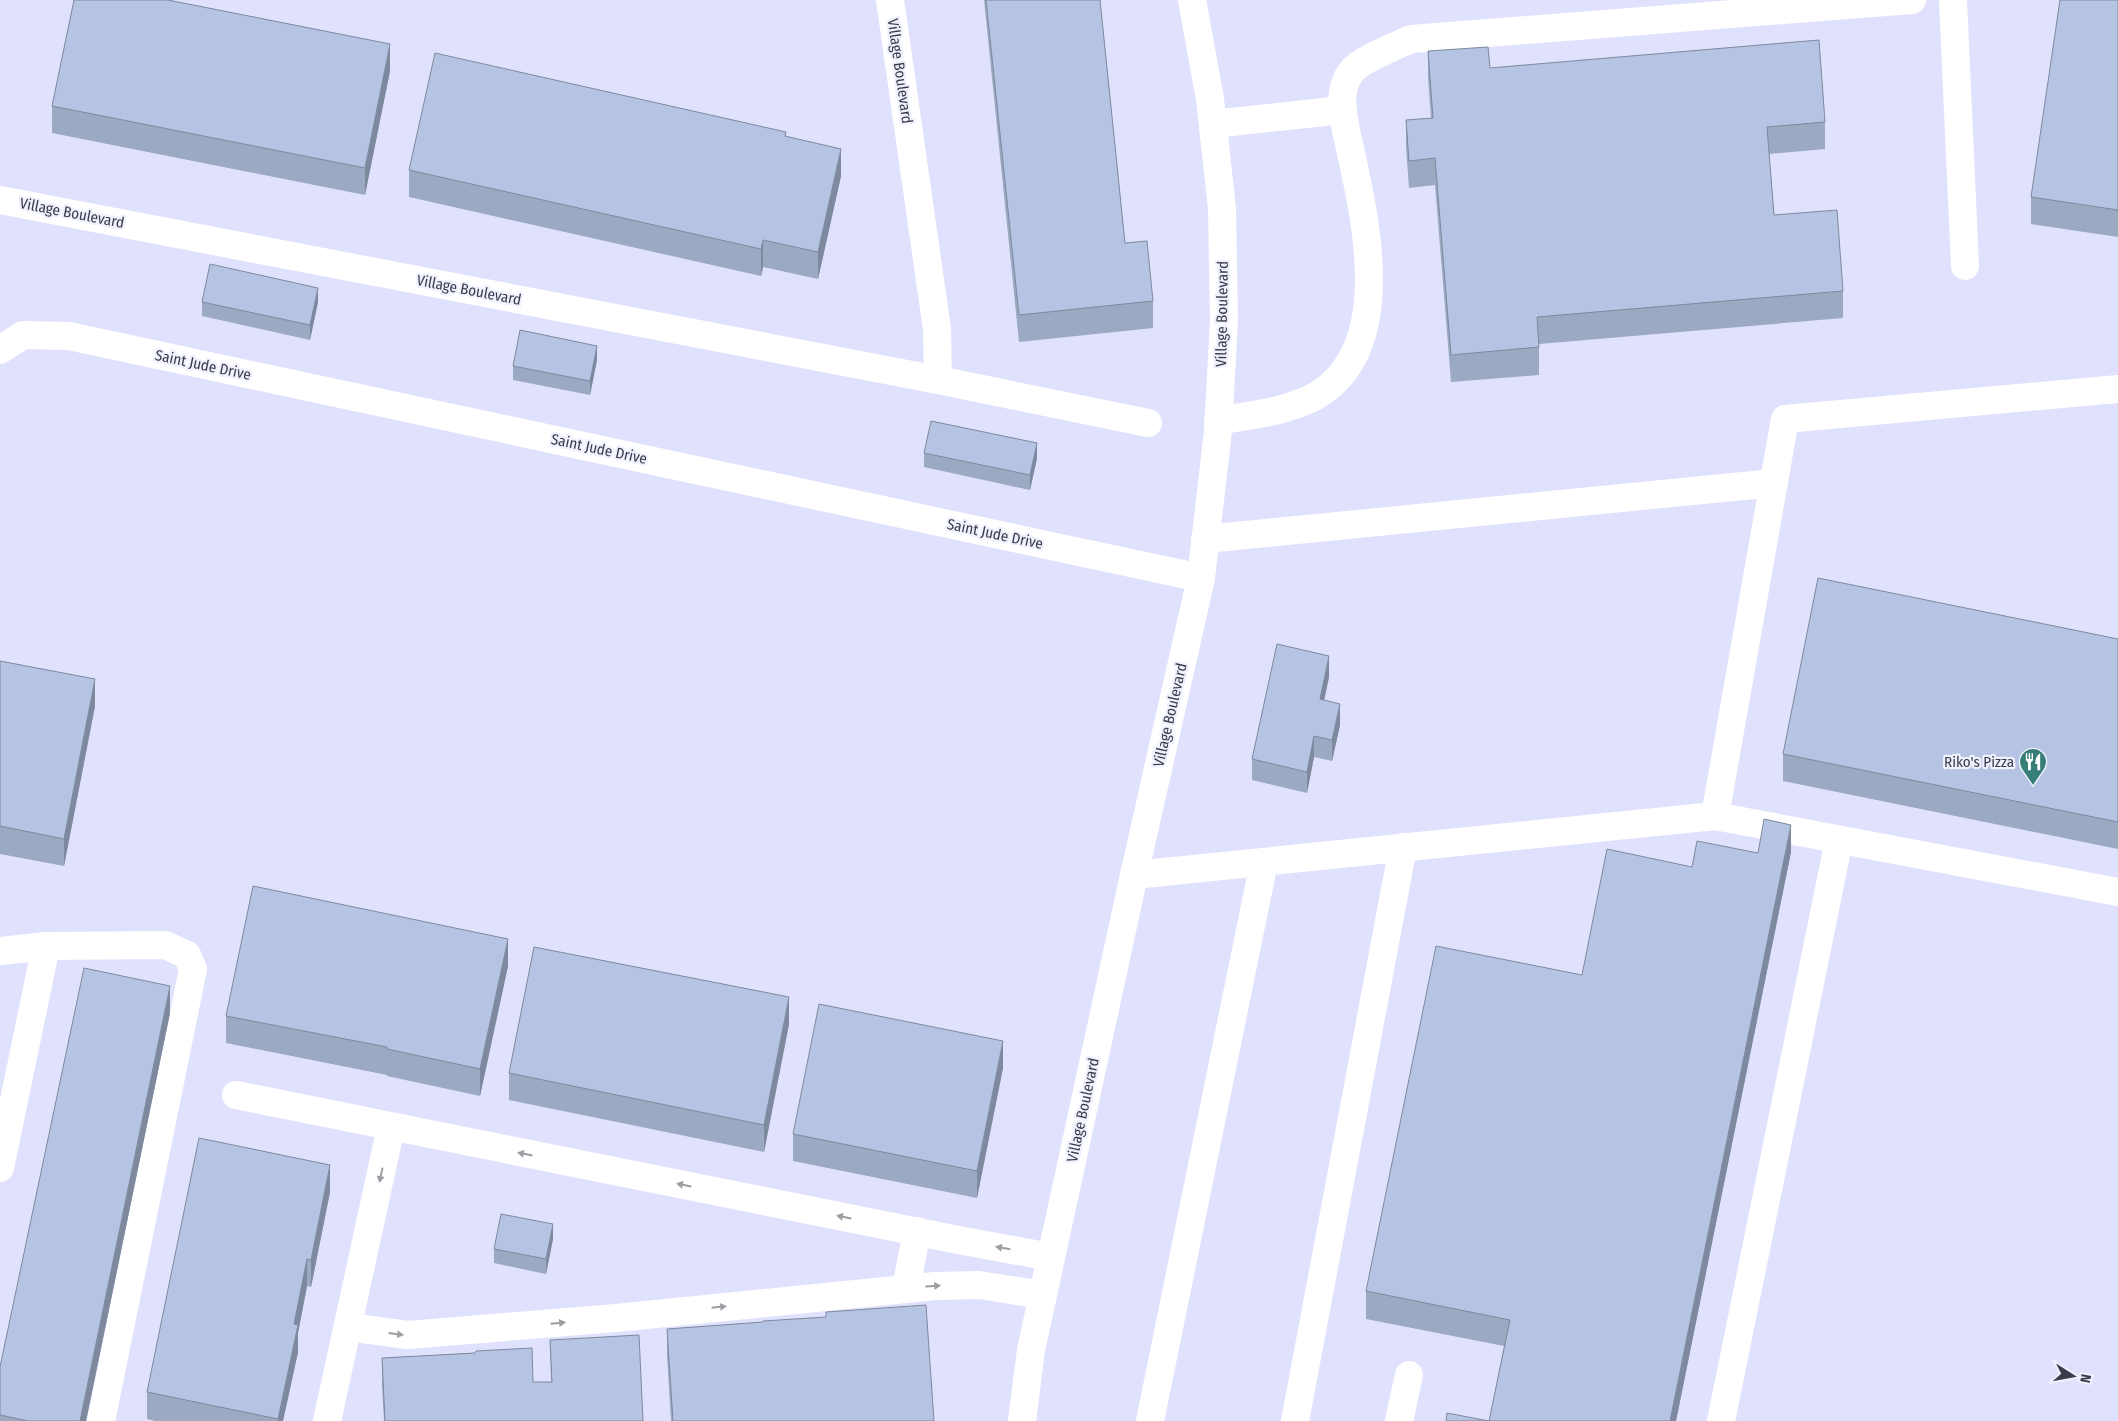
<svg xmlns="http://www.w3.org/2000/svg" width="2118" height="1421" viewBox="0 0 2118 1421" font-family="'Fira Sans Condensed',sans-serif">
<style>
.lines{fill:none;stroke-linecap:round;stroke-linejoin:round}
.minor{stroke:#fff;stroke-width:28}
.wall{fill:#9ba9c2}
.shaded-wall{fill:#7e899e}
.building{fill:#b4c4e2;stroke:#7e899e}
.oneway{fill:#9d9da4}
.labels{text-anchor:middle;stroke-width:4.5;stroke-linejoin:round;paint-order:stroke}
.street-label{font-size:15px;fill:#3b3b49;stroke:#eff1fe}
.poi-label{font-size:15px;fill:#3b3b49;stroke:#eff1fe;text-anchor:end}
</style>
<rect width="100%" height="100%" fill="#e0e2fd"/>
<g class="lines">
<g class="minor">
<polyline points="890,0 937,329 938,380"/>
<polyline points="1953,0 1965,266"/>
<polyline points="1213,124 1343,110"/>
<polyline points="0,200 938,380 1148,423"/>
<polyline points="0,350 23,335 69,336 1201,578"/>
<path d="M1218,421C1250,415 1285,412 1314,397C1395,352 1367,226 1351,153C1346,127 1334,95 1351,72C1361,59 1396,46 1411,39L1912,0"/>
<polyline points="1205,539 1774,483"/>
<polyline points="1715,816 1785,419 2118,389"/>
<polyline points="1134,875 1715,816 2118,892"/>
<polyline points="0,951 46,946 165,945 187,955 193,969 101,1421"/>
<polyline points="236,1095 953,1239 1051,1257"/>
<polyline points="0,1168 46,946"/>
<polyline points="906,1288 917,1231"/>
<polyline points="348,1327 408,1335 616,1318 935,1286 979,1285 1043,1295"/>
<polyline points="327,1421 391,1127"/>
<polyline points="1022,1421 1031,1350 1134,875 1201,578 1218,431 1224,320 1222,209 1210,99 1192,0"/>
<polyline points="1150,1421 1264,862"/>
<polyline points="1295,1421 1403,847"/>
<polyline points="1399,1421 1409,1375"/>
<polyline points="1721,1421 1839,840"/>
</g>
</g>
<g class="wall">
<polygon points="984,0 1100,0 1125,243 1153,301 1153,328 1019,342"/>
<polygon points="2118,0 2118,237 2031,224 2031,197"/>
<polygon points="1428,51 1490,68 1825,122 1825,149 1769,154 1774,215 1843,291 1843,318 1539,344 1539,375 1451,382 1435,185 1409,188 1406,147 1406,120 1431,118 1428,78"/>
<polygon points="390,71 365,195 52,133 52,106"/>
<polygon points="786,136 841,176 818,279 763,267 761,276 409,197 409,170"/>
<polygon points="202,302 318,302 310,340 202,316"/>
<polygon points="597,360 590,395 513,380 513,366"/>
<polygon points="924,453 1037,458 1030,490 924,467"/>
<polygon points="2118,639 2118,849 1783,781 1783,754"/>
<polygon points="0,661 95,706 64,866 0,854"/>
<polygon points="1329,677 1324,700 1340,725 1332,761 1314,757 1307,793 1252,780 1252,759"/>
<polygon points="1791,852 1676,1421 1489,1421 1504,1346 1366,1319 1366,1291 1582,975 1692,867 1758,853"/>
<polygon points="508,966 480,1096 387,1076 387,1075 226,1043 226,1016"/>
<polygon points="170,1013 86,1421 0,1421 0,1367"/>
<polygon points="789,1024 764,1152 509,1100 509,1073"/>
<polygon points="1003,1068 977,1198 793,1161 793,1134"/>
<polygon points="330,1192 311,1287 307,1286 298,1333 298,1352 283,1421 155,1421 147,1419 147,1392"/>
<polygon points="553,1239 546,1274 494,1263 494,1249"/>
<polygon points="667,1329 934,1421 671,1421 667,1356"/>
<polygon points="550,1340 643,1421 384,1421 382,1385 382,1358 475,1353 533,1382 551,1382"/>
</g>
<g class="shaded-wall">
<polygon points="390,44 390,71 365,195 365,168"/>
<polygon points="841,149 841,176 818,279 818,252"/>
<polygon points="763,240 763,267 761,276 761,249"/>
<polygon points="318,288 318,302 310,340 310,325"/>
<polygon points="597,346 597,360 590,395 590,381"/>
<polygon points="1037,443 1037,458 1030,490 1030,475"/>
<polygon points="1329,656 1329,677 1320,720 1320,699"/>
<polygon points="95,679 95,706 64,866 64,839"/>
<polygon points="1340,704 1340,725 1332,761 1332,740"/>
<polygon points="1314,736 1314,757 1307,793 1307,772"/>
<polygon points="1791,825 1791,852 1676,1421 1670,1421"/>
<polygon points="508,939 508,966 480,1096 480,1069"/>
<polygon points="170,986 170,1013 86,1421 80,1421"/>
<polygon points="789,997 789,1024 764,1152 764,1125"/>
<polygon points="1003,1041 1003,1068 977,1198 977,1171"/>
<polygon points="330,1165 330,1192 311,1287 311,1260"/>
<polygon points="553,1224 553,1239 546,1274 546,1259"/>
<polygon points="307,1259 307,1286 298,1333 298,1352 283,1421 278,1421 294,1324"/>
</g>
<g class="building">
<polygon points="74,0 168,0 390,44 365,168 52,106"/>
<polygon points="986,0 1100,0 1125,243 1147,241 1153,301 1019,315"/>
<polygon points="2060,0 2118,0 2118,210 2031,197"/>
<polygon points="1819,40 1825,122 1767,127 1774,215 1837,210 1843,291 1537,317 1539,347 1451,355 1435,158 1409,161 1406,120 1433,118 1428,51 1488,47 1490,68"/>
<polygon points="435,53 786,132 785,136 841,149 818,252 763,240 761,249 409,170"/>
<polygon points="210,264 318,288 310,325 202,302"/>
<polygon points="520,330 597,346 590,381 513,366"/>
<polygon points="931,421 1037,443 1030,475 924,453"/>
<polygon points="1818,578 2118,639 2118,822 1783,754"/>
<polygon points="1277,644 1329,656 1320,699 1340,704 1332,740 1314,736 1307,772 1252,759"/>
<polygon points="0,661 95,679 64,839 0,826"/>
<polygon points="1764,819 1791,825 1670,1421 1489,1421 1510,1320 1366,1291 1436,946 1582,975 1607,849 1692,867 1697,841 1758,853"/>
<polygon points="253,886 508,939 480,1069 387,1049 387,1047 226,1016"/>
<polygon points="534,947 789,997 764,1125 509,1073"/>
<polygon points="84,968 170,986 80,1421 28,1421 0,1415 0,1367"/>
<polygon points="819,1004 1003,1041 977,1171 793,1134"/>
<polygon points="199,1138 330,1165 311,1260 307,1259 294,1324 298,1325 278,1419 147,1392"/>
<polygon points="501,1214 553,1224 546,1259 494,1249"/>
<polygon points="926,1305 934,1421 673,1421 667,1329 763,1322 763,1321 826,1317 826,1312"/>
<polygon points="639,1335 643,1421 385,1421 382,1358 475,1353 476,1351 532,1348 533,1382 552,1382 550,1340"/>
<polygon points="1447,1413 1489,1421 1446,1421"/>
</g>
<defs><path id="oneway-solid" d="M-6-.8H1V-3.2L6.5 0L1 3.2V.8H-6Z" transform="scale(1.25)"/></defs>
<g class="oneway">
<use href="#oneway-solid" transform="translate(525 1154) rotate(-169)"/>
<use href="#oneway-solid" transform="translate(381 1175) rotate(102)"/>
<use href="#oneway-solid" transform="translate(684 1185) rotate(-169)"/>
<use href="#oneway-solid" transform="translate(844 1217) rotate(-169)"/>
<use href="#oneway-solid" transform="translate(1003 1248) rotate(-170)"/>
<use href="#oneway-solid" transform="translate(933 1286) rotate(-3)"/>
<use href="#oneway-solid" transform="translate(719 1307) rotate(-6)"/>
<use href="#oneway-solid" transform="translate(558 1323) rotate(-5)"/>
<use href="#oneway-solid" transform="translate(396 1334) rotate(7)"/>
</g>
<defs>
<symbol id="restaurant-pin" viewBox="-11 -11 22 30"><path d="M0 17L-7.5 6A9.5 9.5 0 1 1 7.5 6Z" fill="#377e79" stroke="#eff1fe"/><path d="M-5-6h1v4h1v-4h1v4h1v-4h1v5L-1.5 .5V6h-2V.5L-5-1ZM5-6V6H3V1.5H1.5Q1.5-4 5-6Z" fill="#fff"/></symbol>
</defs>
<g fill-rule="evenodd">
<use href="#restaurant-pin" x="2017" y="746" width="32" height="43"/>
</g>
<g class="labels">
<g class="street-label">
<text transform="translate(900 71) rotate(82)" y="5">Village Boulevard</text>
<text transform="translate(72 213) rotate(11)" y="5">Village Boulevard</text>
<text transform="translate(469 290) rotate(11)" y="5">Village Boulevard</text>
<text transform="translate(1222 314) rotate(-89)" y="5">Village Boulevard</text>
<text transform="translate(203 365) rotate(12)" y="5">Saint Jude Drive</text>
<text transform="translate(599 449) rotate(12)" y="5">Saint Jude Drive</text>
<text transform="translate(995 534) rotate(12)" y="5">Saint Jude Drive</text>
<text transform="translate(1170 715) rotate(-77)" y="5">Village Boulevard</text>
<text transform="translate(1083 1110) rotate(-78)" y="5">Village Boulevard</text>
</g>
<g class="poi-label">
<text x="2014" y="767">Riko's Pizza</text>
</g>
</g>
<g transform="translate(2073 1376) rotate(101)" stroke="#eff1fe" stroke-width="4" paint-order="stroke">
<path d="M0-4L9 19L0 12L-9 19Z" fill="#3b3b49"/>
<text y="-8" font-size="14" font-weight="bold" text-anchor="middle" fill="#3b3b49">N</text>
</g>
</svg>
